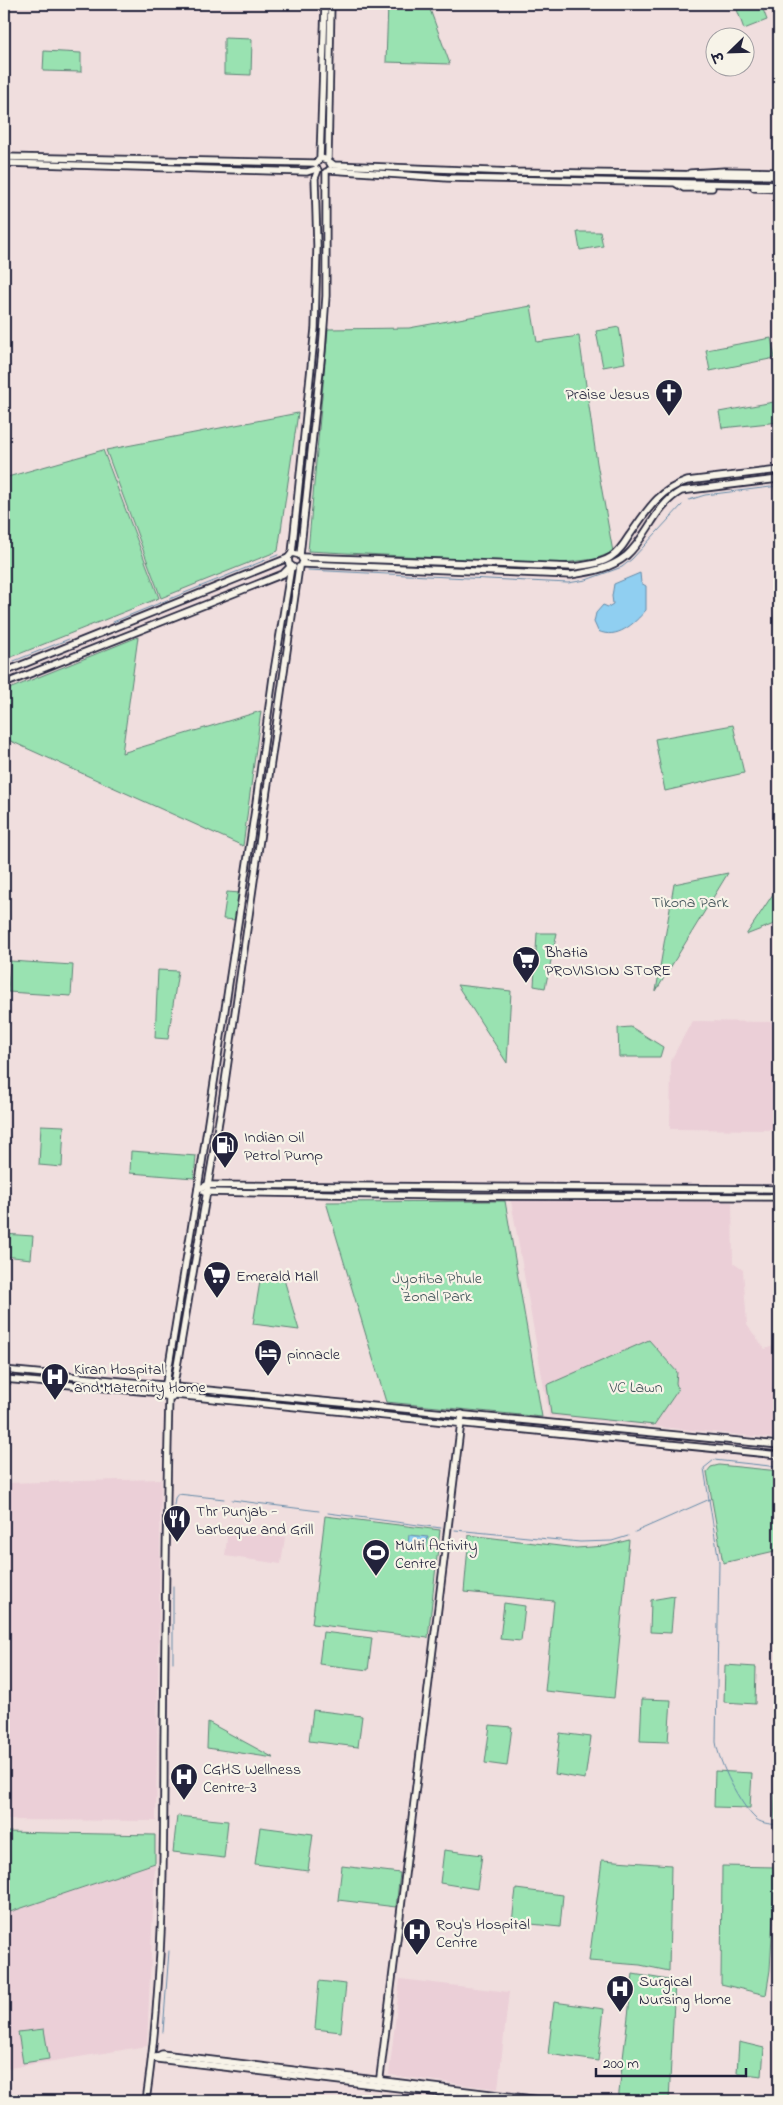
<svg xmlns="http://www.w3.org/2000/svg" width="783" height="2105" viewBox="0 0 783 2105" font-family="'Indie Flower','Playpen Sans Deva',sans-serif">
<style>
.built{fill:#ebcfd7}
.green{fill:#99e2b1;stroke:#5e8276}
.water{fill:#90cff1;stroke:#648aa8}
.lines{fill:none;stroke-linecap:round;stroke-linejoin:round}
.stream{stroke:#648aa8;stroke-width:1}
.tertiary-casing{stroke:#22223b;stroke-width:9}
.tertiary{stroke:#f7f3e8;stroke-width:5.5}
.labels{text-anchor:middle;stroke-width:4.5;stroke-linejoin:round;paint-order:stroke}
.poi-label{font-size:16px;fill:#22223b;stroke:#f7f3e8;text-anchor:start}
.park-label{font-size:16px;fill:#405258;stroke:#f7f3e8}
</style>
<rect width="100%" height="100%" fill="#f0dede"/>
<filter id="ink" filterUnits="userSpaceOnUse"><feTurbulence type="fractalNoise" baseFrequency=".02" numOctaves="2"/><feDisplacementMap in="SourceGraphic" scale="10" xChannelSelector="R" yChannelSelector="G"/><feConvolveMatrix kernelMatrix="1 2 1 2 8 2 1 2 1" color-interpolation-filters="sRGB"/></filter>
<g filter="url(#ink)">
<g class="built">
<polygon points="692,1021 776,1022 777,1130 670,1129 671,1060"/>
<polygon points="511,1201 732,1202 733,1263 743,1270 747,1325 765,1349 779,1344 779,1439 549,1416"/>
<polygon points="161,1479 156,1821 4,1820 4,1483"/>
<polygon points="228,1529 285,1537 281,1564 225,1556"/>
<polygon points="155,1863 147,2046 4,2069 4,1914"/>
<polygon points="400,1979 509,1992 498,2089 389,2075"/>
</g>
<g class="green">
<polygon points="388,4 428,4 450,64 386,62"/>
<polygon points="735,4 761,4 767,20 744,29"/>
<polygon points="224,38 252,39 251,75 224,74"/>
<polygon points="44,51 81,53 81,72 43,71"/>
<polygon points="577,232 600,232 603,246 580,250"/>
<polygon points="531,306 537,342 579,336 597,463 613,552 595,559 554,564 308,551 328,329 409,328"/>
<polygon points="619,327 625,363 603,367 596,331"/>
<polygon points="771,338 775,358 710,371 706,350"/>
<polygon points="779,401 779,422 722,428 719,412"/>
<polygon points="298,413 278,551 161,598 106,450"/>
<polygon points="103,450 159,598 4,660 4,478"/>
<polygon points="138,637 122,753 261,711 243,846 4,738 4,691"/>
<polygon points="733,725 744,773 665,791 655,739"/>
<polygon points="728,873 656,991 674,884"/>
<polygon points="775,891 779,910 779,922 746,935"/>
<polygon points="227,892 241,893 237,920 223,919"/>
<polygon points="537,933 557,933 545,988 534,986"/>
<polygon points="10,961 73,965 71,996 8,992"/>
<polygon points="158,970 178,971 168,1039 155,1038"/>
<polygon points="457,985 511,991 507,1063"/>
<polygon points="631,1027 663,1047 660,1057 619,1057 618,1028"/>
<polygon points="41,1125 64,1126 62,1167 39,1165"/>
<polygon points="131,1151 196,1156 194,1178 130,1173"/>
<polygon points="505,1201 542,1417 386,1402 326,1202"/>
<polygon points="4,1234 33,1236 31,1259 4,1256"/>
<polygon points="261,1275 283,1276 299,1330 253,1324"/>
<polygon points="649,1340 677,1372 676,1383 678,1390 654,1425 551,1414 547,1385"/>
<polygon points="719,1465 779,1471 779,1550 723,1563 707,1472 711,1467"/>
<polygon points="325,1516 440,1530 428,1638 312,1624"/>
<polygon points="469,1535 576,1548 606,1546 629,1540 614,1698 545,1691 554,1601 464,1592"/>
<polygon points="674,1596 671,1633 650,1632 651,1600"/>
<polygon points="504,1603 525,1606 521,1641 500,1639"/>
<polygon points="323,1632 372,1638 368,1670 319,1664"/>
<polygon points="725,1665 756,1667 755,1704 724,1702"/>
<polygon points="642,1699 671,1700 668,1742 640,1741"/>
<polygon points="313,1710 362,1716 358,1747 309,1741"/>
<polygon points="208,1722 274,1758 207,1748"/>
<polygon points="490,1725 512,1727 507,1766 485,1763"/>
<polygon points="560,1733 591,1737 585,1779 555,1774"/>
<polygon points="715,1771 752,1773 750,1808 714,1807"/>
<polygon points="775,1792 779,1793 779,1829 774,1829"/>
<polygon points="177,1816 228,1821 224,1858 173,1852"/>
<polygon points="260,1827 313,1834 308,1871 255,1864"/>
<polygon points="4,1832 155,1835 155,1863 4,1914"/>
<polygon points="444,1850 482,1855 477,1889 440,1883"/>
<polygon points="602,1860 671,1865 669,1971 640,1965 589,1961"/>
<polygon points="342,1866 400,1873 396,1907 338,1900"/>
<polygon points="722,1866 776,1867 770,1970 766,1995 721,1984"/>
<polygon points="516,1889 563,1895 560,1927 512,1922"/>
<polygon points="633,1974 675,1981 669,2101 618,2101"/>
<polygon points="319,1981 346,1984 341,2032 315,2029"/>
<polygon points="554,2002 604,2009 598,2061 548,2054"/>
<polygon points="44,2029 49,2059 23,2063 18,2032"/>
<polygon points="739,2042 764,2048 762,2076 737,2073"/>
</g>
<g class="water">
<path d="M640,573L641,583L646,586V610C634,624 617,640 598,631L594,622L596,613L603,605L608,607L613,604L612,596L614,584Z"/>
<polygon points="409,1535 428,1537 426,1547 408,1545"/>
</g>
<g class="lines">
<g class="stream">
<polyline points="689,500 705,495 779,486"/>
<polyline points="308,570 568,583 586,580 622,567 632,559 682,505"/>
<polyline points="113,622 278,555"/>
<polyline points="4,665 69,639"/>
<path d="M779,1467L714,1460L704,1468L719,1562L716,1742C719,1763 740,1805 756,1819C762,1824 772,1824 779,1825"/>
<polyline points="232,1500 319,1511"/>
<polyline points="174,1505 175,1498 178,1494 224,1499"/>
<polyline points="328,1513 441,1528"/>
<polyline points="455,1530 580,1542 612,1541 628,1536"/>
<polyline points="635,1532 710,1499"/>
<polyline points="173,1586 173,1662"/>
<polyline points="163,2032 169,1951"/>
</g>
<defs>
<g id="tertiary">
<polyline points="4,157 316,163"/>
<polyline points="320,158 328,160 331,165"/>
<polyline points="328,160 331,4"/>
<polyline points="330,162 334,165 517,172 779,176"/>
<polyline points="4,163 307,172 316,169"/>
<polyline points="316,164 320,158 325,4"/>
<polyline points="329,170 447,178 779,185"/>
<polyline points="690,173 725,171 779,172"/>
<polyline points="677,184 684,188 712,188"/>
<polyline points="754,188 779,189"/>
<polyline points="292,553 300,555 303,561"/>
<polyline points="300,555 322,351 326,296 326,172"/>
<path d="M302,557L574,567C586,565 601,564 611,557C619,552 624,544 629,536C647,511 657,491 687,481L779,470"/>
<path d="M302,564L571,575C590,572 610,569 626,556C648,537 654,506 681,491L779,479"/>
<polyline points="293,567 289,564 288,558 292,553 315,328 317,246 315,178 318,170"/>
<polyline points="4,672 288,558"/>
<polyline points="4,684 283,574 291,566"/>
<polyline points="198,1189 207,1185 779,1189"/>
<polyline points="204,1192 448,1196 779,1197"/>
<polyline points="4,1370 163,1385"/>
<polyline points="4,1379 162,1393"/>
<polyline points="166,1383 171,1383 176,1387 176,1392 172,1397 165,1396 162,1387 166,1383 201,1169 256,803 273,677 291,567"/>
<polyline points="174,1384 222,1103 299,567"/>
<polyline points="176,1387 779,1445"/>
<polyline points="175,1395 779,1455"/>
<polyline points="152,2059 162,2054 549,2101"/>
<polyline points="157,2059 508,2101"/>
<polyline points="379,2085 462,1414"/>
<path d="M146,2101C163,1984 164,1865 164,1746C165,1630 166,1514 169,1397"/>
</g>
</defs>
<use href="#tertiary" class="tertiary-casing"/>
<use href="#tertiary" class="tertiary"/>
</g>
</g>
<defs>
<symbol id="church-pin" viewBox="-11 -11 22 30"><path d="M0 17L-7.5 6A9.5 9.5 0 1 1 7.5 6Z" fill="#22223b" stroke="#f7f3e8"/><path d="M-1.2-6h2.4v3.5h3.3v2.4h-3.3V6h-2.4V-.1h-3.3v-2.4h3.3Z" fill="#fff"/></symbol>
<symbol id="supermarket-pin" viewBox="-11 -11 22 30"><path d="M0 17L-7.5 6A9.5 9.5 0 1 1 7.5 6Z" fill="#22223b" stroke="#f7f3e8"/><path d="M-6-5.5h2.5l.6 2H6L4.5 2H-2.5L-4.4-4H-6ZM-1.5 3.2a1.3 1.3 0 1 0 .1 0ZM3 3.2a1.3 1.3 0 1 0 .1 0Z" fill="#fff"/></symbol>
<symbol id="fuel-pin" viewBox="-11 -11 22 30"><path d="M0 17L-7.5 6A9.5 9.5 0 1 1 7.5 6Z" fill="#22223b" stroke="#f7f3e8"/><path d="M-5.5-6h7V0h2V4h1.3V-2.5L3-4.5l.8-.8L6-3V5H2.5V1h-1V6h-7ZM-4.2-4.7v3.2H.2V-4.7Z" fill="#fff"/></symbol>
<symbol id="hotel-pin" viewBox="-11 -11 22 30"><path d="M0 17L-7.5 6A9.5 9.5 0 1 1 7.5 6Z" fill="#22223b" stroke="#f7f3e8"/><path d="M-6-4.5h1.5V1H6V5H4.5V3h-9V5H-6ZM-4 0a1.8 1.8 0 1 1 3.6 0ZM.5 0V-2.5h3Q6-2.5 6 0Z" fill="#fff"/></symbol>
<symbol id="hospital-pin" viewBox="-11 -11 22 30"><path d="M0 17L-7.5 6A9.5 9.5 0 1 1 7.5 6Z" fill="#22223b" stroke="#f7f3e8"/><path d="M-5-5h3v3.5h4V-5h3V5h-3V1.5h-4V5h-3Z" fill="#fff"/></symbol>
<symbol id="restaurant-pin" viewBox="-11 -11 22 30"><path d="M0 17L-7.5 6A9.5 9.5 0 1 1 7.5 6Z" fill="#22223b" stroke="#f7f3e8"/><path d="M-5-6h1v4h1v-4h1v4h1v-4h1v5L-1.5 .5V6h-2V.5L-5-1ZM5-6V6H3V1.5H1.5Q1.5-4 5-6Z" fill="#fff"/></symbol>
<symbol id="stadium-pin" viewBox="-11 -11 22 30"><path d="M0 17L-7.5 6A9.5 9.5 0 1 1 7.5 6Z" fill="#22223b" stroke="#f7f3e8"/><path d="M0-5a6.5 5 0 1 0 0 10a6.5 5 0 1 0 0-10ZM-3.5-1.8h7v3.6h-7Z" fill="#fff"/></symbol>
</defs>
<g fill-rule="evenodd">
<use href="#church-pin" x="653" y="377" width="32" height="43"/>
<use href="#supermarket-pin" x="510" y="944" width="32" height="43"/>
<use href="#fuel-pin" x="209" y="1129" width="32" height="43"/>
<use href="#supermarket-pin" x="201" y="1259" width="32" height="43"/>
<use href="#hotel-pin" x="252" y="1337" width="32" height="43"/>
<use href="#hospital-pin" x="39" y="1361" width="32" height="43"/>
<use href="#restaurant-pin" x="161" y="1503" width="32" height="43"/>
<use href="#stadium-pin" x="360" y="1537" width="32" height="43"/>
<use href="#hospital-pin" x="168" y="1761" width="32" height="43"/>
<use href="#hospital-pin" x="401" y="1916" width="32" height="43"/>
<use href="#hospital-pin" x="604" y="1973" width="32" height="43"/>
</g>
<g class="labels">
<g class="poi-label">
<text x="650" y="399" text-anchor="end">Praise Jesus</text>
<text x="545" y="957">Bhatia<tspan x="545" dy="18">PROVISION STORE</tspan></text>
<text x="244" y="1142">Indian Oil<tspan x="244" dy="18">Petrol Pump</tspan></text>
<text x="236" y="1281">Emerald Mall</text>
<text x="287" y="1359">pinnacle</text>
<text x="74" y="1374">Kiran Hospital<tspan x="74" dy="18">and Maternity Home</tspan></text>
<text x="196" y="1516">Thr Punjab -<tspan x="196" dy="18">barbeque and Grill</tspan></text>
<text x="395" y="1550">Multi Activity<tspan x="395" dy="18">Centre</tspan></text>
<text x="203" y="1774">CGHS Wellness<tspan x="203" dy="18">Centre-3</tspan></text>
<text x="436" y="1929">Roy's Hospital<tspan x="436" dy="18">Centre</tspan></text>
<text x="639" y="1986">Surgical<tspan x="639" dy="18">Nursing Home</tspan></text>
</g>
<g class="park-label">
<text x="690" y="907">Tikona Park</text>
<text x="437" y="1283">Jyotiba Phule<tspan x="437" dy="18">Zonal Park</tspan></text>
<text x="636" y="1392">VC Lawn</text>
</g>
</g>
<rect width="783" height="2105" fill="none" stroke="#f7f3e8" stroke-width="20"/>
<rect x="10" y="10" width="763" height="2085" fill="none" stroke="#22223b" stroke-width="2" filter="url(#ink)"/>
<g transform="translate(730 52) rotate(247)"><circle r="24" fill="#f7f3e8" stroke="#a29fa3"/>
<path d="M0-4L9 19L0 12L-9 19Z" fill="#22223b"/>
<text y="-8" font-size="14" font-weight="bold" text-anchor="middle" fill="#22223b">उ</text>
</g>
<path d="M596 2068v8h150v-8" fill="none" stroke="#22223b" stroke-width="2.5"/>
<text x="603" y="2068" font-size="15" fill="#22223b" stroke="#f7f3e8" stroke-width="4" paint-order="stroke">200 m</text>
</svg>
